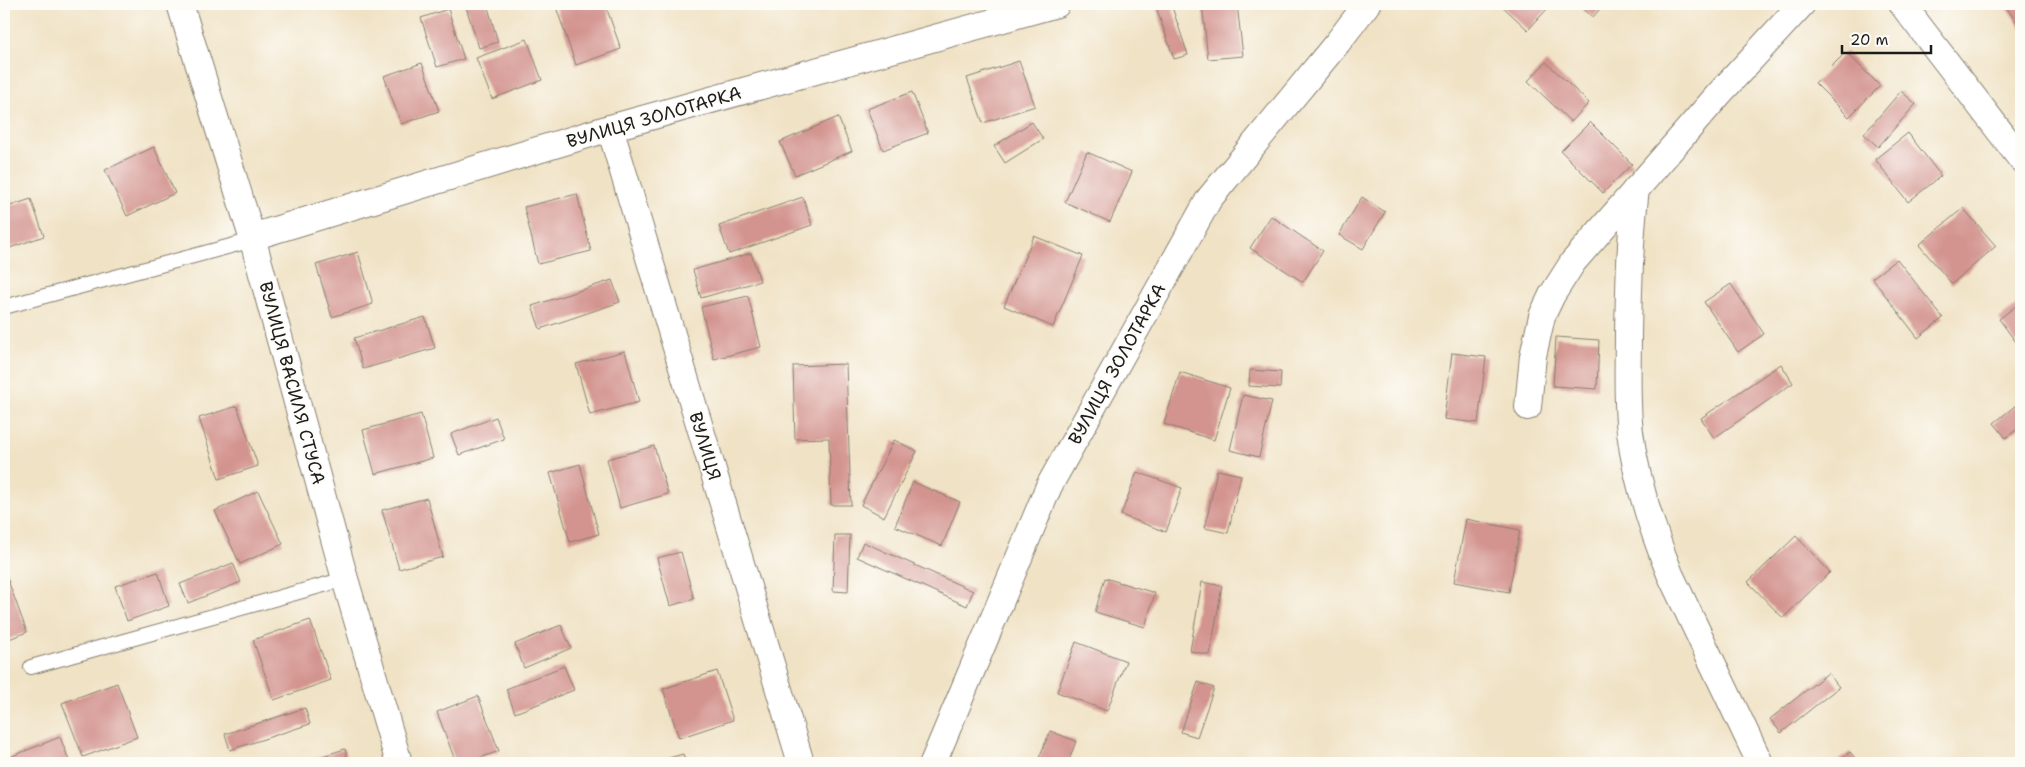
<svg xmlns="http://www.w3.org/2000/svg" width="2025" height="767" viewBox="0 0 2025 767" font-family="'Shantell Sans',sans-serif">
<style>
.building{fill:#d3938e}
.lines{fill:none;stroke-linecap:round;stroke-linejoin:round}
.service-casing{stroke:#867f70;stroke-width:16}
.minor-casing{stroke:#867f70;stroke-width:28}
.service{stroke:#fff;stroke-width:14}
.minor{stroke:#fff;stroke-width:26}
.labels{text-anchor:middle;stroke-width:4;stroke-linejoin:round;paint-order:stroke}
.street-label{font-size:18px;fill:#1c1c1c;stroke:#fdfcf7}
</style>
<rect width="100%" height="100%" fill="#fdfcf7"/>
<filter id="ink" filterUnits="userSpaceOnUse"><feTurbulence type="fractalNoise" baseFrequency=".02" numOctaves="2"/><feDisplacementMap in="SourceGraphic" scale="10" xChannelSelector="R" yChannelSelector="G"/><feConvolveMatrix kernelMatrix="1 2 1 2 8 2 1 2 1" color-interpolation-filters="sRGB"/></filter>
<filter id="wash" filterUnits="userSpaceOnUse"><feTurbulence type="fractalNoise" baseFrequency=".0096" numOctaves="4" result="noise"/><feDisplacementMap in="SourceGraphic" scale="20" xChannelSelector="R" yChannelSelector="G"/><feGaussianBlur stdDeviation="1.12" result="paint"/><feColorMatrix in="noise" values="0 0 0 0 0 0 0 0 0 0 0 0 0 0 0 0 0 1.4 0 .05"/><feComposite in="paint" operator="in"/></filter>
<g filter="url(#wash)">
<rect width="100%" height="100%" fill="#f0e2c5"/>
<g id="blocks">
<g class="building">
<polygon points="465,4 487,4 498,42 479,48"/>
<polygon points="558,4 605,4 621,49 576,65 556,7 559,6"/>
<polygon points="1155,4 1171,4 1188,55 1174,59"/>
<polygon points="1202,4 1237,4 1243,56 1208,59"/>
<polygon points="1500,4 1545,4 1549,7 1528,30"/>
<polygon points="1577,4 1604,4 1593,17"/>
<polygon points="2011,4 2021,4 2021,28 2006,7"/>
<polygon points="448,9 464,59 437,67 421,18"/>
<polygon points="527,39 542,80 492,99 476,58"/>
<polygon points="1846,52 1880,86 1849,117 1815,83"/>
<polygon points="1019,61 1035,106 983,123 967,78"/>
<polygon points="1546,62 1589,103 1571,122 1528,81"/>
<polygon points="422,63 439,111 401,124 384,76"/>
<polygon points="1901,91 1916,104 1878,147 1864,134"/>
<polygon points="912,92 928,133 883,150 867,109"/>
<polygon points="838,117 852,151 795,175 780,142"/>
<polygon points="1032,122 1043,139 1005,163 994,146"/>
<polygon points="1590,122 1632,164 1603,193 1561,151"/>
<polygon points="1908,133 1941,176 1908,202 1875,159"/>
<polygon points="154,147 175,193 127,216 105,170"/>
<polygon points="1087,152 1132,172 1110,222 1065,202"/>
<polygon points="577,194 591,251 538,264 524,207"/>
<polygon points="803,197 812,225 729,254 719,226"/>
<polygon points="1362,197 1385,212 1363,249 1339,235"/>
<polygon points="31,199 44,236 4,250 4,208"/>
<polygon points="1963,208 1996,246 1952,284 1919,245"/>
<polygon points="1271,216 1323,251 1303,282 1250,248"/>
<polygon points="1034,236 1083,256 1053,327 1004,306"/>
<polygon points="358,252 373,304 332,317 316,265"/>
<polygon points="751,253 760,281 701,298 693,270"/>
<polygon points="1897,259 1943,318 1918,338 1872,278"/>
<polygon points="612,280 620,302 540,329 532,306"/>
<polygon points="1731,284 1764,334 1738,352 1704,302"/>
<polygon points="748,296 761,347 714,359 701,307"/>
<polygon points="2021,302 2021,349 1999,319"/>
<polygon points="425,317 435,348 363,369 354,338"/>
<polygon points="1556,337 1599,340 1597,389 1553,386"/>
<polygon points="625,351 639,402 590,415 576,364"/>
<polygon points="1452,353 1486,357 1478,423 1444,419"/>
<polygon points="846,364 851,505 831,505 829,438 795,439 793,366"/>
<polygon points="1781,364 1793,383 1714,438 1701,418"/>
<polygon points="1250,370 1281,372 1280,388 1249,386"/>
<polygon points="1180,372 1230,388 1214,440 1164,424"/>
<polygon points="1243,395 1272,401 1259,457 1230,450"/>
<polygon points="2021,401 2021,426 2006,438 1994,423"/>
<polygon points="237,406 258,466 219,479 199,418"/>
<polygon points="421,414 433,458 375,474 363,430"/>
<polygon points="496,417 504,439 459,455 451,434"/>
<polygon points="894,440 917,451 884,517 861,505"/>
<polygon points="654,446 668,494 620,508 607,459"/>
<polygon points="580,464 599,534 570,542 550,473"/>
<polygon points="1217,470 1241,475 1228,533 1205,528"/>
<polygon points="1137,472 1182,488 1166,532 1121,515"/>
<polygon points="913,482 960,502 942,546 895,526"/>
<polygon points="258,491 283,544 240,564 215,511"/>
<polygon points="427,498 443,557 399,569 382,510"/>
<polygon points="1466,519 1520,530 1509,592 1454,582"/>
<polygon points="835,535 850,535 848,592 833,591"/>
<polygon points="1796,536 1830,572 1783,618 1748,582"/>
<polygon points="863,542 973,591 967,606 857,557"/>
<polygon points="681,552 694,599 670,606 657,558"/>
<polygon points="233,563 241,582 188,603 180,584"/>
<polygon points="158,572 169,606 127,621 115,586"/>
<polygon points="4,575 6,575 27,632 4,641"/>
<polygon points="1105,578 1155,593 1145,627 1095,612"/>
<polygon points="1202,582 1222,586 1210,655 1190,651"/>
<polygon points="310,620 331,680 274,700 253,640"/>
<polygon points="561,625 571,648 524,668 515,644"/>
<polygon points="1076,642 1126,661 1107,711 1057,692"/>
<polygon points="564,666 574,690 515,713 506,689"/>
<polygon points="717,671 733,720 679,738 663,689"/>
<polygon points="1828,673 1839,687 1781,733 1770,719"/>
<polygon points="1198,682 1214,688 1197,737 1181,732"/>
<polygon points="117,683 137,737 83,757 62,703"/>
<polygon points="478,696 499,751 466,763 456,763 437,712"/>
<polygon points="305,708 310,724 230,750 225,734"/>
<polygon points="1050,731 1076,741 1068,763 1037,763"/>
<polygon points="60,737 70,763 13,763 10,757"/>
<polygon points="345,749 349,763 300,763"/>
<polygon points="1850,752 1859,763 1835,763"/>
<polygon points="683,754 686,763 651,763"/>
</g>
</g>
</g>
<g filter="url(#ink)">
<use href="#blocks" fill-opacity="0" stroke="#867f70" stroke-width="1"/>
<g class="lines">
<defs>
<g id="service">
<polyline points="4,307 253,240"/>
<polyline points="31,667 345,579"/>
</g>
<g id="minor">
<polyline points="180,4 252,237 345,579 399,763"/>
<polyline points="1902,4 2021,159"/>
<polyline points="610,128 801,763"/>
<path d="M1636,189C1630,237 1629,285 1628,333C1628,366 1626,400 1630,432C1636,481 1652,529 1670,574L1760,763"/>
<polyline points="252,237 610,128 1057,4"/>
<polyline points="1528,407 1533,356 1542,316 1552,295 1573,262 1719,94 1802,4"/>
<polyline points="933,763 1049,486 1209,199 1338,42 1367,4"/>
</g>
</defs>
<use href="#service" class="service-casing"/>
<use href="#minor" class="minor-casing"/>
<use href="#service" class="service"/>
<use href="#minor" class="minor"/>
</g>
</g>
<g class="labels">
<g class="street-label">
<text transform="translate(654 117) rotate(-16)" y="6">ВУЛИЦЯ ЗОЛОТАРКА</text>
<text transform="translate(1117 364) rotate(-61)" y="6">ВУЛИЦЯ ЗОЛОТАРКА</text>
<text transform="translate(292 383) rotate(75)" y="6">ВУЛИЦЯ ВАСИЛЯ СТУСА</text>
<text transform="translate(705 446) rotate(73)" y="6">ВУЛИЦЯ</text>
</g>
</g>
<rect width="2025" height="767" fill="none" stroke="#fdfcf7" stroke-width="20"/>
<path d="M1842 45v8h89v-8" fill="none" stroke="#1c1c1c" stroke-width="2.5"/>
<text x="1850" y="45" font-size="15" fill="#1c1c1c" stroke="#fdfcf7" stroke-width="4" paint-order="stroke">20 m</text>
</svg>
